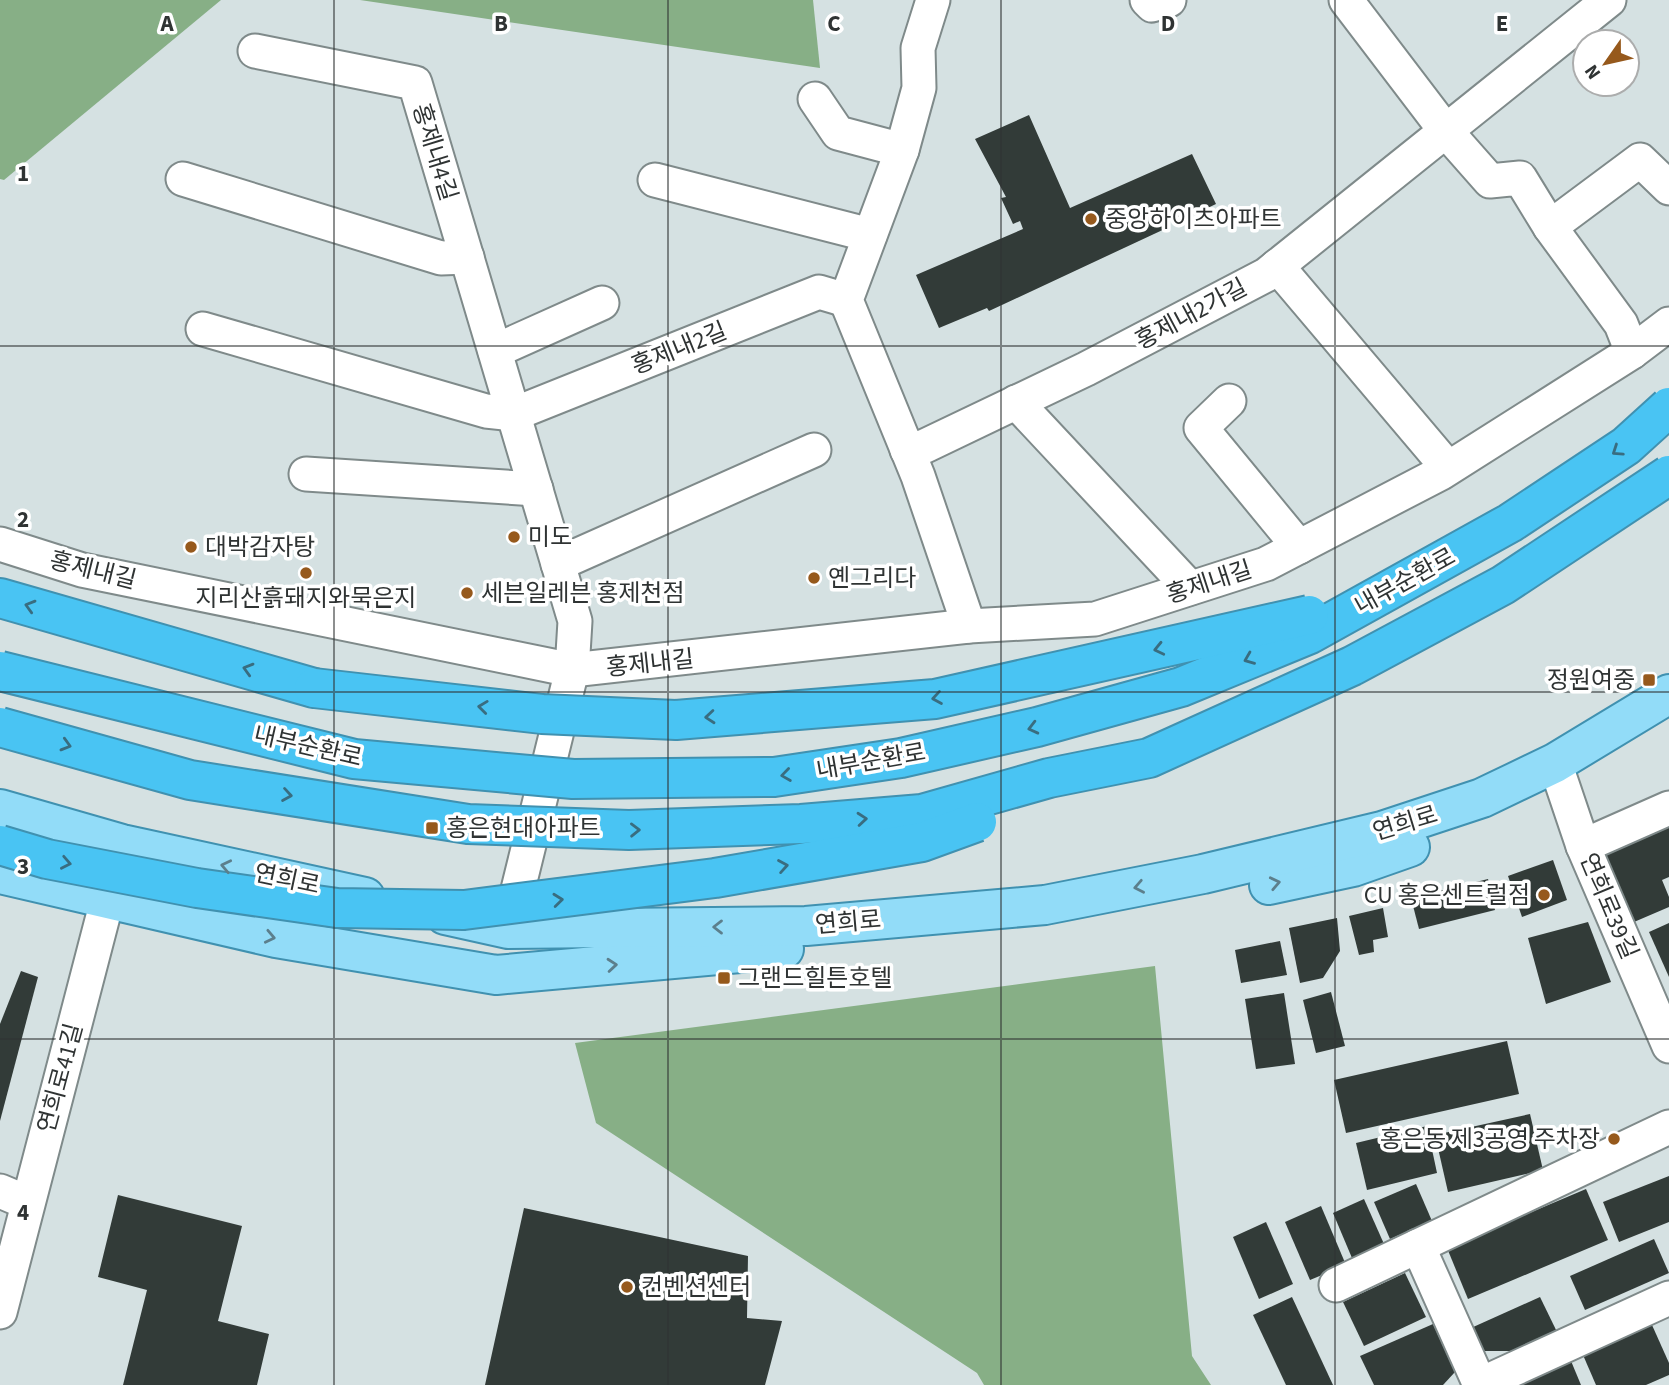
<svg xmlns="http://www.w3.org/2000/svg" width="1669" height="1385" viewBox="0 0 1669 1385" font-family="'Source Sans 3','Noto Sans KR',sans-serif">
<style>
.forest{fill:#87af86}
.pier{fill:#d5e1e2}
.building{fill:#323b38}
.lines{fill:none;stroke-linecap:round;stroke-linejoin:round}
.minor-casing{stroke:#7f8a8a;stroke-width:37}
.major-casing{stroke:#4091b0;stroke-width:42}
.highway-casing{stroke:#4091b0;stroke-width:42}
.minor{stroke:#fff;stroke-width:33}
.major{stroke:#92dcf8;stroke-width:38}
.highway{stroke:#49c4f3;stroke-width:38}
.highway-bridge-casing{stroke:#4091b0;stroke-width:42;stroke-linecap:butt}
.highway-bridge{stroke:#49c4f3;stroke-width:38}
.oneway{stroke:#396d80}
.oneway2{stroke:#5c7f8c}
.grid{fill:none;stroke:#2f3333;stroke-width:2;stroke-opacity:0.55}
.poi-dot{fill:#96591c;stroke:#fff;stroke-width:2.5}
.labels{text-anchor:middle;stroke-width:7;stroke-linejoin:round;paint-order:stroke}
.street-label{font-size:24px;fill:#2f3333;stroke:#fff}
.poi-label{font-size:24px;fill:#2f3333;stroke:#fff;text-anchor:start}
.grid-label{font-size:23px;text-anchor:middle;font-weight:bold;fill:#2f3333;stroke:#fff;stroke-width:7;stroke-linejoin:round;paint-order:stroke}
</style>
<rect width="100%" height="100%" fill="#d5e1e2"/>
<g class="forest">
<polygon points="0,0 221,0 4,180 0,179"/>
<polygon points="360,0 813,0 820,68"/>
<polygon points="1155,966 1192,1356 1211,1385 984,1385 977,1373 596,1123 575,1043"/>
</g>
<polygon class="pier" points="1669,399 1669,479 1461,622 1268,729 1090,778 867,832 775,845 542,836 212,777 0,711 0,665 224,736 558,763 806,755 1047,707 1204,662 1453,550"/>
<g class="building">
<polygon points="1029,115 1070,208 1192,154 1216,204 1178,222 1176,217 1167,223 1169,227 989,311 987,308 939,328 916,275 1023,229 1020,221 1013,224 1001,198 1006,197 975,139"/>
<polygon points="1669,825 1669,877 1662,880 1669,897 1669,907 1634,922 1604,854"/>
<polygon points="1553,860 1567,900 1522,917 1508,876"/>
<polygon points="1488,879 1495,910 1419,929 1411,898"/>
<polygon points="1383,908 1388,937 1373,940 1374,952 1359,955 1349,916"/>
<polygon points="1337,918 1340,951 1323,978 1300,983 1289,928"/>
<polygon points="1588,922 1611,982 1546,1004 1528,938"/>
<polygon points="1669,923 1669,977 1649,932"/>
<polygon points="1280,941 1287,975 1241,983 1235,950"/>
<polygon points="21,971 38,977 0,1121 0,1024"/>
<polygon points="1331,992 1345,1046 1316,1053 1303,1000"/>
<polygon points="1284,993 1295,1064 1256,1069 1245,999"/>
<polygon points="1507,1041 1519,1094 1346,1133 1334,1080"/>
<polygon points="1530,1114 1543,1170 1448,1192 1435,1135"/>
<polygon points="1427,1126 1437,1173 1367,1190 1356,1143"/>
<polygon points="1669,1176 1669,1222 1619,1242 1603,1202"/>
<polygon points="1416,1184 1432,1221 1390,1239 1374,1202"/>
<polygon points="1586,1189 1608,1240 1468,1299 1447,1248"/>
<polygon points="118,1195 242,1226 218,1321 269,1334 257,1385 123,1385 147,1290 98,1277"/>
<polygon points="1364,1199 1384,1244 1352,1258 1333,1213"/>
<polygon points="1321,1206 1346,1265 1310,1280 1285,1222"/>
<polygon points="524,1208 748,1256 747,1318 782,1321 765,1385 485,1385"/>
<polygon points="1266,1222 1293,1284 1259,1299 1233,1237"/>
<polygon points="1654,1239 1669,1273 1585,1310 1570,1276"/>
<polygon points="1405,1273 1426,1317 1364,1346 1343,1302"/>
<polygon points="1292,1297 1333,1385 1286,1385 1253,1315"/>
<polygon points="1540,1297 1558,1334 1523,1351 1482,1351 1471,1328"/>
<polygon points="1433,1324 1455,1372 1443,1385 1374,1385 1360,1356"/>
<polygon points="1652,1325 1669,1363 1669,1375 1646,1385 1596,1385 1583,1355"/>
<polygon points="1571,1361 1581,1385 1513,1385"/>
</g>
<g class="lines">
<defs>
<g id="minor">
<polyline points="933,0 918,48 919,88 902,150 846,300 918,476 969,626"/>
<polyline points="1147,0 1152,5 1169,0"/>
<polyline points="1346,0 1445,130 1490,181 1520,178 1550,227 1621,324 1632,352"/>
<polyline points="255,51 415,83 575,621 572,670 509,926"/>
<polyline points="815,99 838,133 902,150"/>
<polyline points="183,179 441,258 467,257"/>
<polyline points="655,180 870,235"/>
<polyline points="1550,227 1640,160 1669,188"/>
<polyline points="1277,266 1448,468"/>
<polyline points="203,329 486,411 514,414 819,292 846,300"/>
<polyline points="495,351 602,303"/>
<polyline points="1229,401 1201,428 1299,547"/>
<polyline points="1016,402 1190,588"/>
<polyline points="907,450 925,446 1086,369 1266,275 1609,0"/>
<polyline points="306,474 536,489"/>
<polyline points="0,544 82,570 572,670 969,626 1095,619 1266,564 1441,473 1632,352 1669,324"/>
<polyline points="558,564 814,450"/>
<polyline points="1555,763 1583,846 1669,1046"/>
<polyline points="1583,846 1669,808"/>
<polyline points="0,1191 26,1202"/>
<polyline points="1418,1246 1480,1385"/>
<polyline points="1336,1285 1669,1127"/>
<polyline points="0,1312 114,874"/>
<polyline points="1479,1385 1669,1298"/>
</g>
<g id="major">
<polyline points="0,809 122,844 365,897"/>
<polyline points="0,874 276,938 496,975 784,949"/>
<polyline points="1269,885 1353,867 1410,847"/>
<polyline points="445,915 508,929 806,926 1045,905 1203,874 1382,831 1482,798 1555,763 1669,694"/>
</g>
<polyline id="highway" points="0,598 314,688"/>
</defs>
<use href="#minor" class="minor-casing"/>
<use href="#major" class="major-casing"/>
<use href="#highway" class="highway-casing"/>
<use href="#minor" class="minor"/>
<use href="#major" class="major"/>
<use href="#highway" class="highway"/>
<defs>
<g id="highway-bridge">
<polyline points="0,671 354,759 573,779 774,777 901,758 1037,727 1181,687 1310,634 1510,523 1626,446 1669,407"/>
<polyline points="314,688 542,714 676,720 935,699 1309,615"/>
<polyline points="0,727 190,780 468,824 629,830 801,824 922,814 1049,778 1149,758 1352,666 1503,585 1669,475"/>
<polyline points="0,845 47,859 197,888 337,908 464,910 715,878 922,842 977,822"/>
</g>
</defs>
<use href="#highway-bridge" class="highway-bridge-casing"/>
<use href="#highway-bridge" class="highway-bridge"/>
</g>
<defs><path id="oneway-chevron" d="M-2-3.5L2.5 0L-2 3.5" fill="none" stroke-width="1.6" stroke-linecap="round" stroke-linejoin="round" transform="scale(1.75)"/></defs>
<g class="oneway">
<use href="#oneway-chevron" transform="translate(1617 451) rotate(146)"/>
<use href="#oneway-chevron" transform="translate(30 606) rotate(-164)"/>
<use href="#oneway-chevron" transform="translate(1159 649) rotate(167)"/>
<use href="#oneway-chevron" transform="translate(1249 659) rotate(158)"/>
<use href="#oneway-chevron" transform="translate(248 669) rotate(-164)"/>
<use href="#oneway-chevron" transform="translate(937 698) rotate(171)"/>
<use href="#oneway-chevron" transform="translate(483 707) rotate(-173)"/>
<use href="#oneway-chevron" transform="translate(710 717) rotate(175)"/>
<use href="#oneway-chevron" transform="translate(1033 728) rotate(166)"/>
<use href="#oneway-chevron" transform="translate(66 745) rotate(16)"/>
<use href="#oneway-chevron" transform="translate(786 775) rotate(172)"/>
<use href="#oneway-chevron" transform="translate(287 795) rotate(9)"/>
<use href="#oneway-chevron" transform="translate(862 819) rotate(-5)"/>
<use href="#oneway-chevron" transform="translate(635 830) rotate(-1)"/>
<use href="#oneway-chevron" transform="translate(66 863) rotate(11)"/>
<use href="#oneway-chevron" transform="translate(783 866) rotate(-10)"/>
<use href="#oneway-chevron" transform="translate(558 900) rotate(-6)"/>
</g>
<g class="oneway2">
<use href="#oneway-chevron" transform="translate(226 866) rotate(-168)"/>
<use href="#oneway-chevron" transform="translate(1275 883) rotate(-12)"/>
<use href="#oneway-chevron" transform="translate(1139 887) rotate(169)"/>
<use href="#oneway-chevron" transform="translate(718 927) rotate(180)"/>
<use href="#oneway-chevron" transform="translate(270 937) rotate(12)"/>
<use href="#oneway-chevron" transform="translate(612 965) rotate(-5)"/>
</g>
<path class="grid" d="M334,0V1385M668,0V1385M1001,0V1385M1335,0V1385M0,346H1669M0,692H1669M0,1039H1669"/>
<g class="poi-dot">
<circle cx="1091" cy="219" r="7"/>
<circle cx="514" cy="537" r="7"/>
<circle cx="191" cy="547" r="7"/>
<circle cx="306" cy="573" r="7"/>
<circle cx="814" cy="578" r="7"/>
<circle cx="467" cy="593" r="7"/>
<rect x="1642" y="673" width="14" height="14" rx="3.5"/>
<rect x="425" y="821" width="14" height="14" rx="3.5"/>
<circle cx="1544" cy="895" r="7"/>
<rect x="717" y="971" width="14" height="14" rx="3.5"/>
<circle cx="1614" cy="1139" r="7"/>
<circle cx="627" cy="1287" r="7"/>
</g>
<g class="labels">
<g class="street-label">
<text transform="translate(435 152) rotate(73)" y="8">홍제내4길</text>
<text transform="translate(1191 314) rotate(-28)" y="8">홍제내2가길</text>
<text transform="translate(679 348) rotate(-22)" y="8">홍제내2길</text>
<text transform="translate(93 570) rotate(14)" y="8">홍제내길</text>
<text transform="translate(1405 581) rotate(-29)" y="8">내부순환로</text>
<text transform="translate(1209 582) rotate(-18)" y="8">홍제내길</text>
<text transform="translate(650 663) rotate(-6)" y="8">홍제내길</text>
<text transform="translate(308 746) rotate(13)" y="8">내부순환로</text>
<text transform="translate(871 761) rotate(-10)" y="8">내부순환로</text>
<text transform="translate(1405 823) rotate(-17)" y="8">연희로</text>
<text transform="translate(287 879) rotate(12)" y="8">연희로</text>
<text transform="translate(1609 906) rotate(67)" y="8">연희로39길</text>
<text transform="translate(848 922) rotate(-5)" y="8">연희로</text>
<text transform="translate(60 1078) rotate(-75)" y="8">연희로41길</text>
</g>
<g class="poi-label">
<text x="1105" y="227">중앙하이츠아파트</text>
<text x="528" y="545">미도</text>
<text x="205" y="555">대박감자탕</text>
<text x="828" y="586">옌그리다</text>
<text x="481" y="601">세븐일레븐 홍제천점</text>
<text x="306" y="606" text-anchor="middle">지리산흙돼지와묵은지</text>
<text x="1635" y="688" text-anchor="end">정원여중</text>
<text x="446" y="836">홍은현대아파트</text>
<text x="1530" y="903" text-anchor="end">CU 홍은센트럴점</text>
<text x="738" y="986">그랜드힐튼호텔</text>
<text x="1600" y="1147" text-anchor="end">홍은동 제3공영 주차장</text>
<text x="641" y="1295">컨벤션센터</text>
</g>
</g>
<g class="grid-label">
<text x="167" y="31">A</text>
<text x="501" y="31">B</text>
<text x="834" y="31">C</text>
<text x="1168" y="31">D</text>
<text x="1502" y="31">E</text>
<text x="23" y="181">1</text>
<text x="23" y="527">2</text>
<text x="23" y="874">3</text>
<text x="23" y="1220">4</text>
</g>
<g transform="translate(1606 63) rotate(236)"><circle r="33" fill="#ffffff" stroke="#acadad" stroke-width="2"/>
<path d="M0-5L12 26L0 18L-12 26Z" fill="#96591c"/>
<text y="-10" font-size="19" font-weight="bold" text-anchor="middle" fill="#2f3333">N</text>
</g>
</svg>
